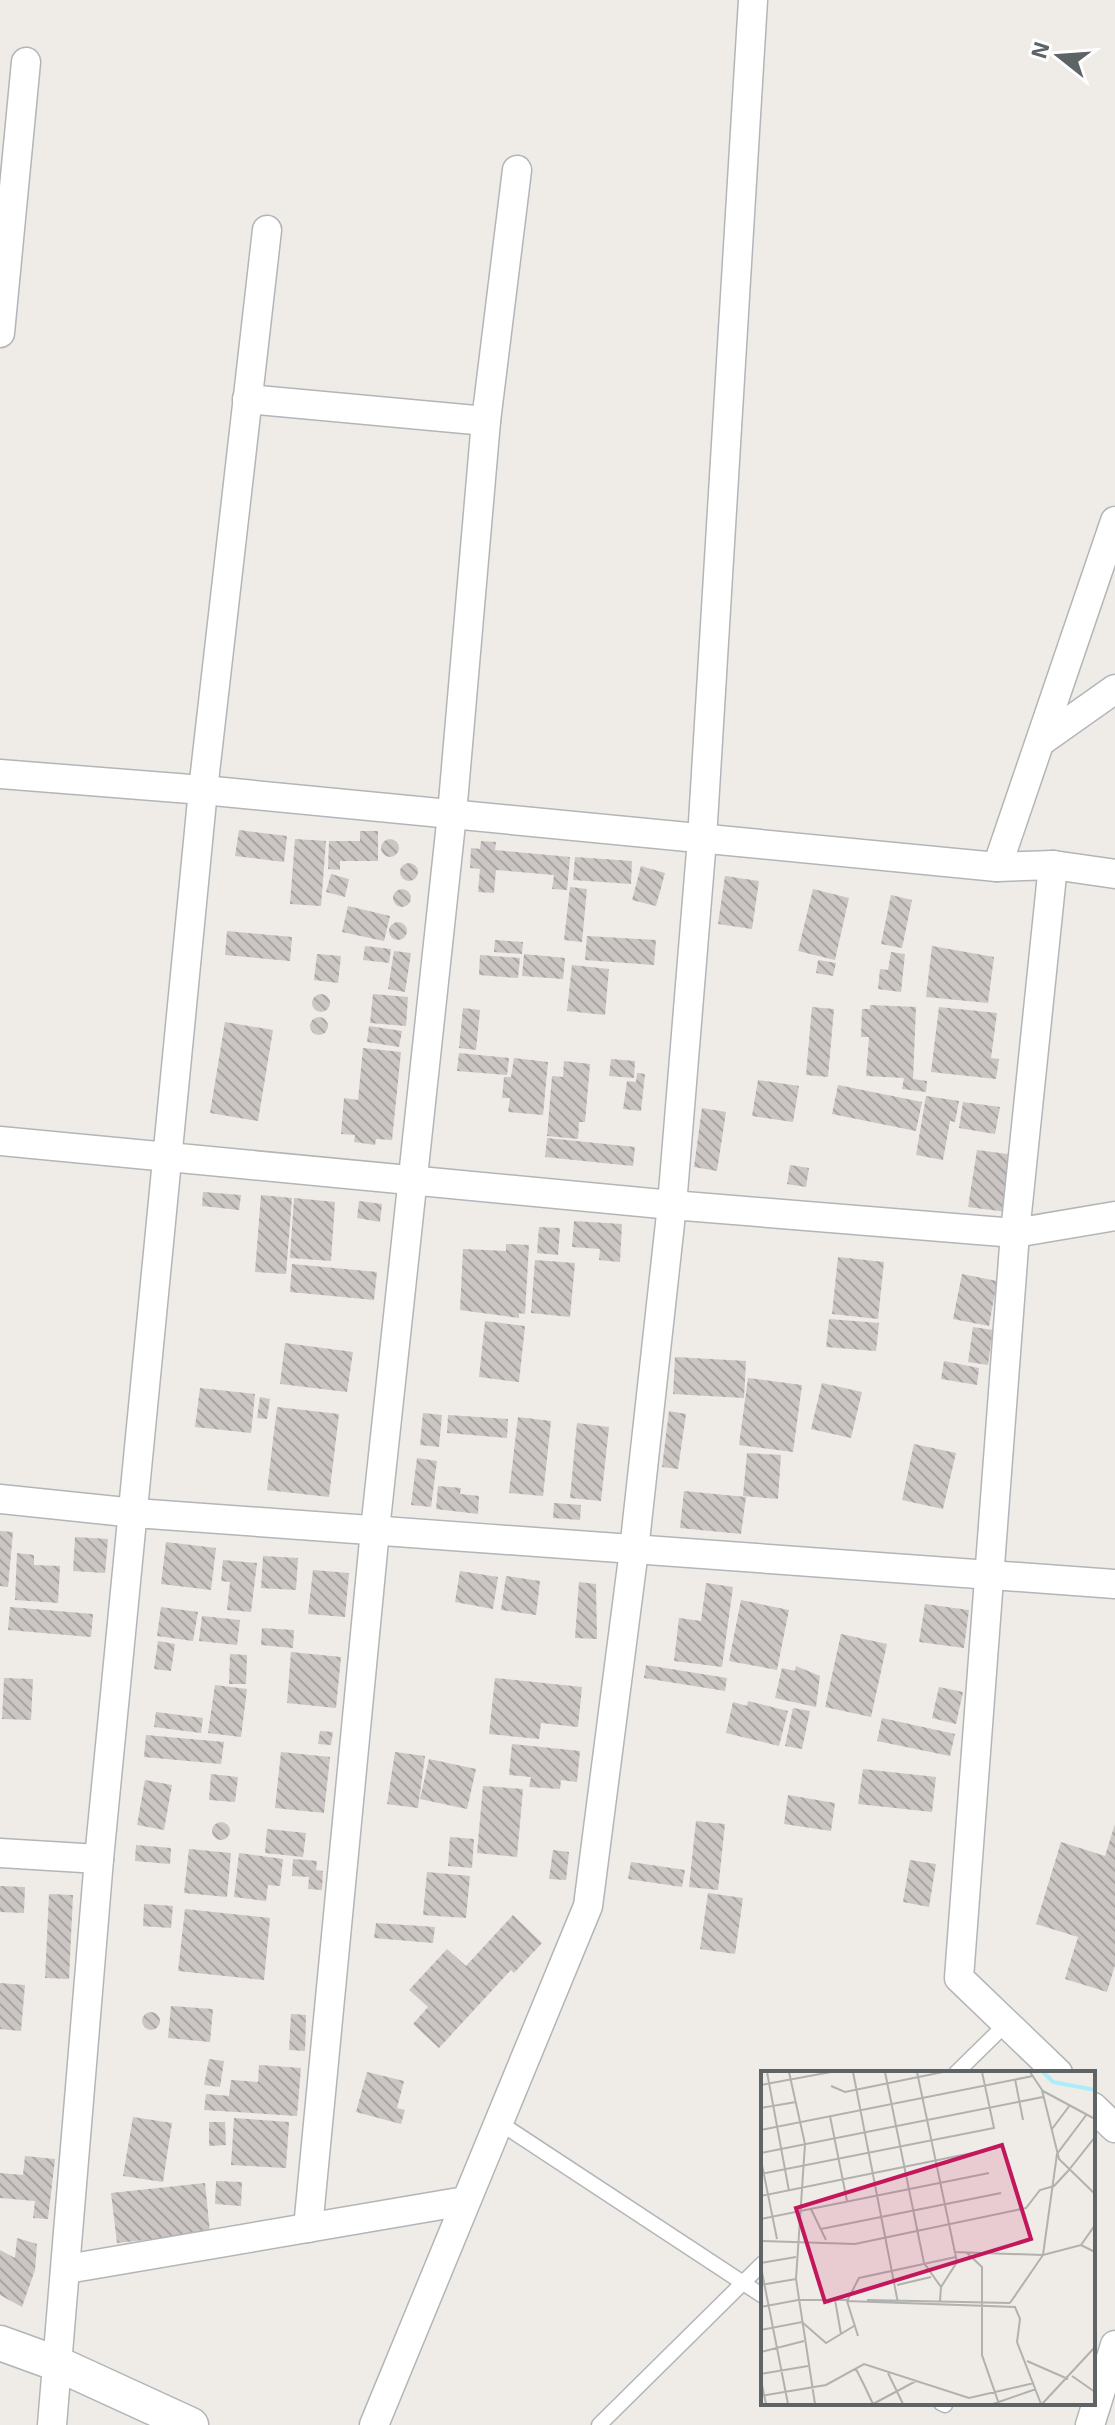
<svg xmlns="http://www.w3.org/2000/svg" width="1115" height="2425" viewBox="0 0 1115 2425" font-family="'Exo 2',sans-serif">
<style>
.building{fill:url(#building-back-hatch)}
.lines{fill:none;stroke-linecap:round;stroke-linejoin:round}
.service-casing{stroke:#b2b6b8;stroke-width:17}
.minor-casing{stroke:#b2b6b8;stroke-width:31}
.tertiary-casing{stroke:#b2b6b8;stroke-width:37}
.service{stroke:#fff;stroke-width:14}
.minor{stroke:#fff;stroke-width:28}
.tertiary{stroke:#fff;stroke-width:34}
.inset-river{fill:none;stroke:#abeefb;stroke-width:4}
.inset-road{fill:none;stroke:#b1b1af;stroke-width:2}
.view{fill:#c2185b;fill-opacity:0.15;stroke:#c2185b;stroke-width:4}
.inset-edge{fill:none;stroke:#5e6466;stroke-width:4}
</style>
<defs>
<pattern id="building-back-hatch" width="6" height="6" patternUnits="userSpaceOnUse" patternTransform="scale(2)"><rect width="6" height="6" fill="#cbc6c4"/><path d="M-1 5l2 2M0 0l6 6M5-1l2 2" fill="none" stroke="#a8a4a3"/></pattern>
</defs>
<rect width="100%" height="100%" fill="#efebe6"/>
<g class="building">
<polygon points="239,830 287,836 284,862 235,856"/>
<polygon points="360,831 378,831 378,861 340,861 340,870 328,869 329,841 360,841"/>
<polygon points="295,839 326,841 321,906 290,904"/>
<circle cx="390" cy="848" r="9"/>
<polygon points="481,841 496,842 495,850 570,857 567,890 552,889 554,875 496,870 494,893 478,892 480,869 470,868 471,848 480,849"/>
<polygon points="575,857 632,861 631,884 573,880"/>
<circle cx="409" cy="872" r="9"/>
<polygon points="641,866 665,873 656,906 632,900"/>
<polygon points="331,874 349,879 345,897 326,892"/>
<polygon points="725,876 759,881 752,929 718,924"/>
<polygon points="570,887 587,889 582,942 564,940"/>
<polygon points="813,889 849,898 835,960 798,951"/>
<circle cx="402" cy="898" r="9"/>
<polygon points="891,895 912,900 902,948 881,944"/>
<polygon points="348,906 390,916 384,941 342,932"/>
<circle cx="398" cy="931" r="9"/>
<polygon points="227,931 292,937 290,961 225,955"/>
<polygon points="587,936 656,940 654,965 585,960"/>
<polygon points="495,940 523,942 522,954 494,952"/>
<polygon points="365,946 391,949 389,963 363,960"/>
<polygon points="932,946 994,957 988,1003 926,997"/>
<polygon points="394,951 411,953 405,992 388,989"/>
<polygon points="891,952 905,954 901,992 878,989 880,969 888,970"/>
<polygon points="317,954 341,956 338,983 314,980"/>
<polygon points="524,954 565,958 563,979 522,976"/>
<polygon points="480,955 520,958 518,978 479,975"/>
<polygon points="818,960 836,963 833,976 816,973"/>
<polygon points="572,965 609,969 605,1015 567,1011"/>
<polygon points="373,994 408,997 406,1026 370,1023"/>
<circle cx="321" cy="1003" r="9"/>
<polygon points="870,1005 916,1007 913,1079 927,1081 926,1092 902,1089 904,1078 866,1076 869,1037 861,1037 862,1009 870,1009"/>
<polygon points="812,1007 834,1009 828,1077 806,1075"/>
<polygon points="939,1007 997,1013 991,1058 999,1059 996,1079 931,1072"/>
<polygon points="463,1008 480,1010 476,1050 459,1048"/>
<circle cx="319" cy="1026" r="9"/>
<polygon points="225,1022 273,1030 258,1121 210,1113"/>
<polygon points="369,1026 402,1031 399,1047 367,1042"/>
<polygon points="363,1048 401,1052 392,1140 376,1139 375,1145 354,1142 355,1135 341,1134 344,1098 358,1100"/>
<polygon points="459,1053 509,1058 507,1075 457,1071"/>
<polygon points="514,1058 548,1062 543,1115 508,1112 510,1098 502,1098 504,1077 511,1077"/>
<polygon points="611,1059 635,1061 634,1078 609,1076"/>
<polygon points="564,1061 590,1064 585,1122 579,1122 578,1139 547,1136 552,1076 563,1077"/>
<polygon points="637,1073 645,1074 641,1111 623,1109 627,1081 636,1082"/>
<polygon points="758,1080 799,1086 793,1122 752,1116"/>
<polygon points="838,1085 922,1102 916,1131 832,1114"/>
<polygon points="926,1096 959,1101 955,1122 950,1121 943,1160 916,1155"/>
<polygon points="963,1102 1000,1107 995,1134 959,1128"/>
<polygon points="702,1108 726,1112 717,1171 694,1167"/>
<polygon points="547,1138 635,1147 633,1166 545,1157"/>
<polygon points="977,1150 1015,1155 1007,1212 968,1207"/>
<polygon points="790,1165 809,1168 806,1187 787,1184"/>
<polygon points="203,1192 241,1195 239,1210 202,1206"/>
<polygon points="261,1195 292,1198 286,1274 255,1272"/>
<polygon points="294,1198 335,1202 331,1261 290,1258"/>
<polygon points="359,1201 382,1204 380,1222 357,1218"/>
<polygon points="574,1221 622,1224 620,1262 599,1260 600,1249 572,1247"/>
<polygon points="539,1227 560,1228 558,1255 537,1253"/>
<polygon points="506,1244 529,1245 525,1314 519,1313 519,1318 460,1310 463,1249 506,1251"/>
<polygon points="838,1257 884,1262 878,1319 832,1314"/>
<polygon points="535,1260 575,1263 570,1317 531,1313"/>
<polygon points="292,1264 377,1272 374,1300 290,1292"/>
<polygon points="962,1274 997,1281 989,1326 953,1319"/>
<polygon points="829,1319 879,1323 876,1351 826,1347"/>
<polygon points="485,1321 525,1326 519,1382 479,1377"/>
<polygon points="973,1327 993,1330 988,1365 968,1362"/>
<polygon points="285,1343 353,1352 347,1392 280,1384"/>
<polygon points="675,1357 746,1361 744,1398 673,1394"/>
<polygon points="944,1361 979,1368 977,1385 941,1379"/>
<polygon points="748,1378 802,1385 793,1452 739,1445"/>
<polygon points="822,1383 862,1392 851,1438 811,1429"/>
<polygon points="200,1388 255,1394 251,1433 195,1427"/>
<polygon points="260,1397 270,1399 267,1419 257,1418"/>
<polygon points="277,1407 339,1414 329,1497 267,1490"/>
<polygon points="669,1411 686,1414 678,1469 662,1467"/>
<polygon points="423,1413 442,1415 439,1447 420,1445"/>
<polygon points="448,1415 508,1419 507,1438 447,1433"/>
<polygon points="518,1417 551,1421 543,1496 509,1493"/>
<polygon points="577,1423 609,1427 601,1501 570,1498"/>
<polygon points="914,1444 956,1453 943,1509 902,1500"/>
<polygon points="747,1453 781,1455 778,1499 743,1496"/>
<polygon points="417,1458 437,1461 431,1507 411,1505"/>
<polygon points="438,1486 461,1488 460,1494 479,1496 478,1514 436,1509"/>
<polygon points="684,1491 746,1497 741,1534 680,1528"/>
<polygon points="554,1503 581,1505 580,1520 553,1518"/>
<polygon points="0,1531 13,1532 8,1587 0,1586"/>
<polygon points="75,1537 108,1539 105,1573 73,1571"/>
<polygon points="166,1542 216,1548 211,1590 161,1584"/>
<polygon points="17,1553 34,1555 34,1565 60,1566 58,1603 15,1600"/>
<polygon points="263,1556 298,1558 296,1590 261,1588"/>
<polygon points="223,1560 257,1563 251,1612 227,1610 230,1582 221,1581"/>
<polygon points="313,1570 349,1573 345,1617 308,1614"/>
<polygon points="460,1571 498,1577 493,1609 455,1602"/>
<polygon points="506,1576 540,1581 536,1615 501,1610"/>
<polygon points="579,1582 596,1584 597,1639 575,1638"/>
<polygon points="706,1583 733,1587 722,1667 674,1661 679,1618 701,1621"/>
<polygon points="741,1600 789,1610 777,1670 729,1661"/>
<polygon points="925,1604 969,1610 964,1648 919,1642"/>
<polygon points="10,1607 93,1614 91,1637 8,1630"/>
<polygon points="161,1607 198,1612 193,1641 157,1636"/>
<polygon points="202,1616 240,1620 237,1645 199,1641"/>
<polygon points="262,1628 294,1630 293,1648 261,1645"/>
<polygon points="841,1634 887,1644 871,1717 825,1707"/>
<polygon points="158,1641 175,1644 171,1671 154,1669"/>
<polygon points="291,1652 341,1657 336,1708 287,1703"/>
<polygon points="230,1654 247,1655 246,1684 229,1684"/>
<polygon points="646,1665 727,1678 725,1691 644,1678"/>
<polygon points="796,1666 820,1676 816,1707 775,1698 782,1668 795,1671"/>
<polygon points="4,1678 33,1679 31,1720 2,1719"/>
<polygon points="495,1678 582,1687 578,1727 541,1723 539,1739 489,1734"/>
<polygon points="215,1685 247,1689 241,1737 208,1733"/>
<polygon points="939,1687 963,1692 956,1724 932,1718"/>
<polygon points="748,1701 788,1711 779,1746 726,1733 733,1702 747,1706"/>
<polygon points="793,1708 810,1711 802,1749 785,1746"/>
<polygon points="156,1712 203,1718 201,1733 154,1727"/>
<polygon points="882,1718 955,1734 950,1756 877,1741"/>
<polygon points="320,1731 333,1732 331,1745 318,1744"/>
<polygon points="146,1735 224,1742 221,1764 144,1757"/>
<polygon points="512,1744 580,1751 577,1782 561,1780 560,1789 529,1787 531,1777 509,1775"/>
<polygon points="281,1752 330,1757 324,1813 275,1808"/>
<polygon points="395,1752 425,1756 418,1808 387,1804"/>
<polygon points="429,1759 476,1769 467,1809 420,1799"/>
<polygon points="863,1769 936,1777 932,1812 858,1804"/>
<polygon points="211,1774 238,1777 235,1802 209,1800"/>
<polygon points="145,1780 172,1785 164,1830 137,1825"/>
<polygon points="483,1786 523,1789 517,1857 477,1853"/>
<polygon points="788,1795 835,1803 831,1831 784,1824"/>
<polygon points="696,1821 725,1824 718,1890 689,1887"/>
<circle cx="221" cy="1831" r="9"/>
<polygon points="1115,1824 1115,1965 1107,1992 1065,1979 1078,1937 1036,1924 1061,1842 1105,1856"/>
<polygon points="267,1829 306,1833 303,1857 265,1853"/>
<polygon points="450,1837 474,1839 472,1868 448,1866"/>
<polygon points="136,1845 171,1848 170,1864 135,1861"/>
<polygon points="189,1849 231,1853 227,1897 184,1893"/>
<polygon points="553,1850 569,1852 566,1880 549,1879"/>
<polygon points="239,1853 283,1859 280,1886 268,1885 266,1901 234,1897"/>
<polygon points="293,1859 317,1861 316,1870 323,1871 322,1890 308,1889 309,1877 292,1876"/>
<polygon points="910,1860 936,1864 929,1907 903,1902"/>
<polygon points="631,1862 685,1870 682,1887 628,1879"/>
<polygon points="427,1872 470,1876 466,1918 423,1915"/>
<polygon points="0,1886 25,1887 24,1913 0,1912"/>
<polygon points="708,1893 743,1898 735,1954 700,1949"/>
<polygon points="49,1894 73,1895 69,1979 45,1978"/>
<polygon points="144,1904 173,1906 171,1928 143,1926"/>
<polygon points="185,1909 270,1918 264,1980 178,1971"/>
<polygon points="513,1915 542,1943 514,1973 511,1970 439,2048 413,2024 428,2007 409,1990 447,1949 466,1966"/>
<polygon points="376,1923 435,1927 433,1943 374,1938"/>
<polygon points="0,1983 25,1985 21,2031 0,2029"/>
<polygon points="171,2006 213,2009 210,2042 168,2038"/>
<circle cx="151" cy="2021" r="9"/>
<polygon points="291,2014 306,2015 305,2051 289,2050"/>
<polygon points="209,2059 224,2061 220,2087 204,2085"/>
<polygon points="259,2065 301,2068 297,2116 204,2110 206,2094 229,2096 231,2080 258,2082"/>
<polygon points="367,2072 404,2081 397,2108 405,2110 401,2124 356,2112"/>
<polygon points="133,2117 172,2123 163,2182 123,2176"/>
<polygon points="234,2118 289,2122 286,2168 231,2165"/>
<polygon points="209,2122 225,2122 226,2145 209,2146"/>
<polygon points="25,2156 55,2159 48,2219 33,2218 35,2201 0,2198 0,2173 23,2175"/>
<polygon points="216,2181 242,2182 241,2206 215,2204"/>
<polygon points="205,2183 210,2233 117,2243 111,2193"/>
<polygon points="17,2238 37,2244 35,2270 22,2307 0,2295 0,2250 15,2258"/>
</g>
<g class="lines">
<defs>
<g id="service">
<polyline points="956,2073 1006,2024"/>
<polyline points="500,2123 763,2296"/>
<polyline points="941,2403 945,2405"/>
<polyline points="599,2425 763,2263"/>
</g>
<g id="minor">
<polyline points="0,333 26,62"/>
<polyline points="247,399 486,421"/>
<polyline points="1040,742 1115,689"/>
<polyline points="0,774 203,790 997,867 1053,865 1115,874"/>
<polyline points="1053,865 1015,1233 959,1978 1058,2073"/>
<polyline points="997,867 1115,521"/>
<polyline points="0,1141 672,1205 1015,1233 1115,1216"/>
<polyline points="0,1499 135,1513 1115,1584"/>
<polyline points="0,1853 99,1859"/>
<polyline points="1093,2107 1115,2128"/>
<polyline points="308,2228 375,1530 452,814 486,421 517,170"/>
<polyline points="67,2269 465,2201"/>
<polyline points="52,2425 99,1859 203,790 267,230"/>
<polyline points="374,2425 588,1906 634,1550 672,1205 702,839 753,0"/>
<polyline points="1090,2425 1115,2345"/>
</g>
<polyline id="tertiary" points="0,2343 58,2364 191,2425"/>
</defs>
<use href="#service" class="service-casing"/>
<use href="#minor" class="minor-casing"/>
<use href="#tertiary" class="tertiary-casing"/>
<use href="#service" class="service"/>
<use href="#minor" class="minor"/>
<use href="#tertiary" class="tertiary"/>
</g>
<g transform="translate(761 2071)">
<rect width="334" height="334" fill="#efebe6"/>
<path class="inset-river" d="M282,1L292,11L334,19"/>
<path class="inset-road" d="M6,1L28,120M28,1L44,73L35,208L54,333M92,1L137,232M124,1L163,192L180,216L179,230M156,1L196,191L180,216M269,1L281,19L298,88L334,123M254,8L262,49M0,14L70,1M70,15L84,21L182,1M282,20L334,48M0,37L35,31M69,45L86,130M291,58L309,34M0,59L272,5M0,82L282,26M0,89L16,168M0,103L233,57L221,1M0,125L236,77M50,138L65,169M0,148L228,102M60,158L240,122M0,170L94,173L265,137L279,119L293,115L307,100L334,66M320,174L334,154M193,181L282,184L320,174L334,181M205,181L221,196V284L238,333M0,192L35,186M0,196L27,333M0,214L35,208M136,214L170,206M74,229L80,263M106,229L249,232M86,230L254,236L259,248L256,271L280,333M249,232L282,184L296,83L326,43M0,236L37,229H88M0,259L41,251L65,272L93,255M97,265L86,230L98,207L195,186M0,281L43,270M266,290L307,308M95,298L104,316L112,333L155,310M127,302L142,333M0,303L47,295M311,305L334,321M0,309L5,333M0,325L65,314L103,293L208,327L273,312M232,333L275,318M281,333L334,276"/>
<path class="view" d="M241,74L270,168L64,231L35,137Z"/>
<rect width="334" height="334" class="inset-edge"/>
</g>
<g transform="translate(1059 56) rotate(287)" stroke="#ffffff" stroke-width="6" paint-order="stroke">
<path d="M0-6L14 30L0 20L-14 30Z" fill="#5e6466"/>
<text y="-12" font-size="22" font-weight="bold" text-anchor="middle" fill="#5e6466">N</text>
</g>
</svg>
